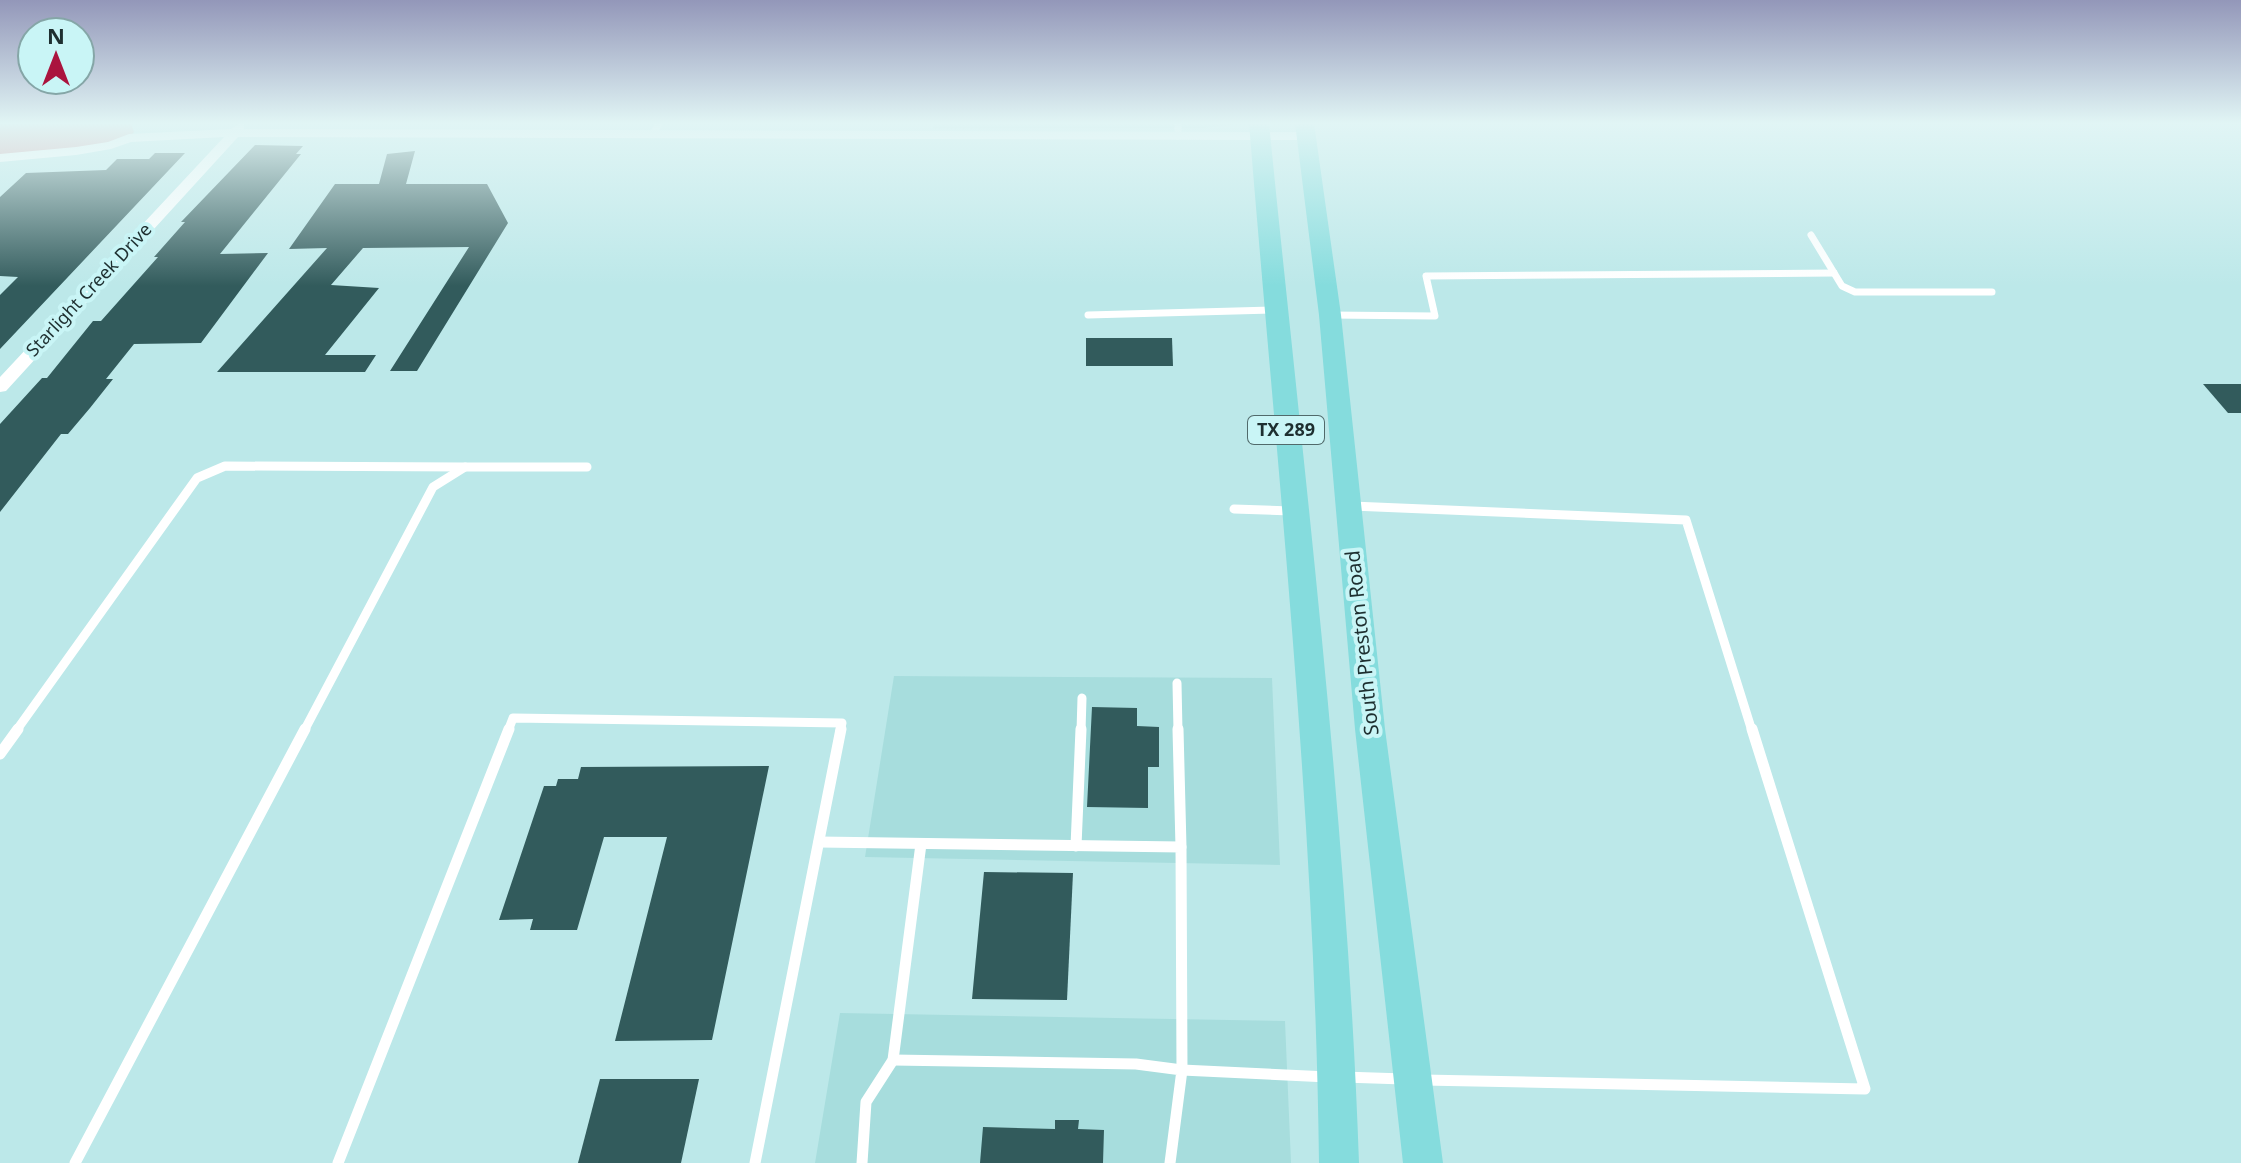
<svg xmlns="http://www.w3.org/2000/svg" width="2241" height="1163" viewBox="0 0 2241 1163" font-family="'Noto Sans',sans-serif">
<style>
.built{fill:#a7dddd}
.green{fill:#db979d}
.building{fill:#325b5c}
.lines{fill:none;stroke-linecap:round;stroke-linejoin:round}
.lane-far2{stroke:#fff;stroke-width:7}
.lane-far1{stroke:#fff;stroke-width:9}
.lane{stroke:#fff;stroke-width:11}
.street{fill:#fff;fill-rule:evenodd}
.primary{fill:#85dcdd;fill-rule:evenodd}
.labels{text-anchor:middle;stroke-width:8;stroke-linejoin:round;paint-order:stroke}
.far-street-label{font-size:18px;fill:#1e2f30;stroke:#c9f5f6}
.shield{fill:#c9f5f6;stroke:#516a6b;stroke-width:2}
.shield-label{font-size:18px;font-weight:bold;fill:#1e2f30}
.street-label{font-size:20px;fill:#1e2f30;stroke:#c9f5f6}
</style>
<rect width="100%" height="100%" fill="#bce8e9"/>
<g class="built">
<polygon points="934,123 1239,124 1204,128 932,129"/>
<polygon points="894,676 1272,678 1280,865 865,857"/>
<polygon points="840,1013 1285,1021 1291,1163 815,1163"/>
</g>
<path class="green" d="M0,123H131L134,132C117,153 29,154 0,158Z"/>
<g class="building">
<polygon points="255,145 303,146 296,154 301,154 220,254 268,253 201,343 134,344 106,379 113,379 90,408 68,434 61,434 0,512 0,424 42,378 47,378 93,321 101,321 158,257 154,257 185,222 181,222"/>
<polygon points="415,151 406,184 487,184 508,223 417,371 390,371 469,247 363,248 331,285 379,288 325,355 376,355 365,372 217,372 327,248 289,249 335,184 379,184 387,154"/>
<polygon points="155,153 185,153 0,349 0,295 18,277 0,276 0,197 26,173 106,170 117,159 149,159"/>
<polygon points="1086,338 1172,338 1173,366 1086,366"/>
<polygon points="2203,384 2241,384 2241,413 2228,413"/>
<polygon points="1092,707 1137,708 1137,726 1159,727 1159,767 1148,767 1148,808 1087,807"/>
<polygon points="769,766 712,1040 615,1041 667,837 604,837 577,930 530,930 533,919 499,920 544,786 556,786 558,779 578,779 581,767"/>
<polygon points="984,872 1073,873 1067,1000 972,999"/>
<polygon points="600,1079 699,1079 681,1163 578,1163"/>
<polygon points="1055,1120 1079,1120 1078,1129 1104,1130 1103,1163 980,1163 983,1127 1055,1129"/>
</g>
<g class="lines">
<g class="lane-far2">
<polyline points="1178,123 1178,136"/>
<polyline points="654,133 659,123"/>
<polyline points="1811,235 1842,286 1855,292 1992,292"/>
<polyline points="1088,315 1276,310"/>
<polyline points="1330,315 1435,316 1426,276 1834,273"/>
</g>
<g class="lane-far1">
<polyline points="1352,506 1686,520 1752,731"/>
<polyline points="1234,509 1291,511"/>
<polyline points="1177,683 1178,731"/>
<polyline points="16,731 197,478 225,466 465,467"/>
<polyline points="304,731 433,487 465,467 587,467"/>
<polyline points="508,731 513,718 842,723 840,731"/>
<polyline points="1081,731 1082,698"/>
</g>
<g class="lane">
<polyline points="1178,729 1181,847"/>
<polyline points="0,754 18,729"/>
<polyline points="819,842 1181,847 1182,1070 1328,1077"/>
<polyline points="1076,846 1081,729"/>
<polyline points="893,1060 1136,1064 1182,1070 1170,1163"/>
<polyline points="1343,1077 1404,1079"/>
<polyline points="1423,1080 1865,1089 1752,729"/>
<polyline points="75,1163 305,729"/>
<polyline points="338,1163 509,729"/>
<polyline points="755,1163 841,729"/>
<polyline points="862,1163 866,1102 893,1060 921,844"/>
</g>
<polygon class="street" points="240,123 244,124 244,129 1306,132 1312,136 1306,140 238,137 6,391 0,392 0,377 224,137 131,142 111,149 76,155 0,162 0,154 76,147 108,142 129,134 231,129"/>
<g class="primary">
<path d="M1249,123H1269C1303,467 1347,818 1359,1163H1319C1315,817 1277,468 1249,123Z"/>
<polygon points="1295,123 1314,123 1341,315 1385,729 1443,1163 1403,1163 1355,729 1319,315"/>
</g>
</g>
<linearGradient id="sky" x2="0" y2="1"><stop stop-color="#9397b9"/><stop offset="0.43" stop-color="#e1f5f5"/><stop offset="1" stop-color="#e1f5f5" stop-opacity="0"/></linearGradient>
<rect width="2241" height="286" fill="url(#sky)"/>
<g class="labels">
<g class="far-street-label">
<text transform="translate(89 290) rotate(-47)" y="6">Starlight Creek Drive</text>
</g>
<rect class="shield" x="1248" y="416" width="76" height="28" rx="6"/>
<g class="shield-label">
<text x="1286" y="436">TX 289</text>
</g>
<g class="street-label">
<text transform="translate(1362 643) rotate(-96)" y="7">South Preston Road</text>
</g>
</g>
<g transform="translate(56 56)"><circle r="38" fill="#c9f5f6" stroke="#85a6a7" stroke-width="2"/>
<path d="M0-6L14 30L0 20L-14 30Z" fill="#aa143e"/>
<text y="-12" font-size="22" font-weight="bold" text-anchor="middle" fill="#1e2f30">N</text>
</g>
</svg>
